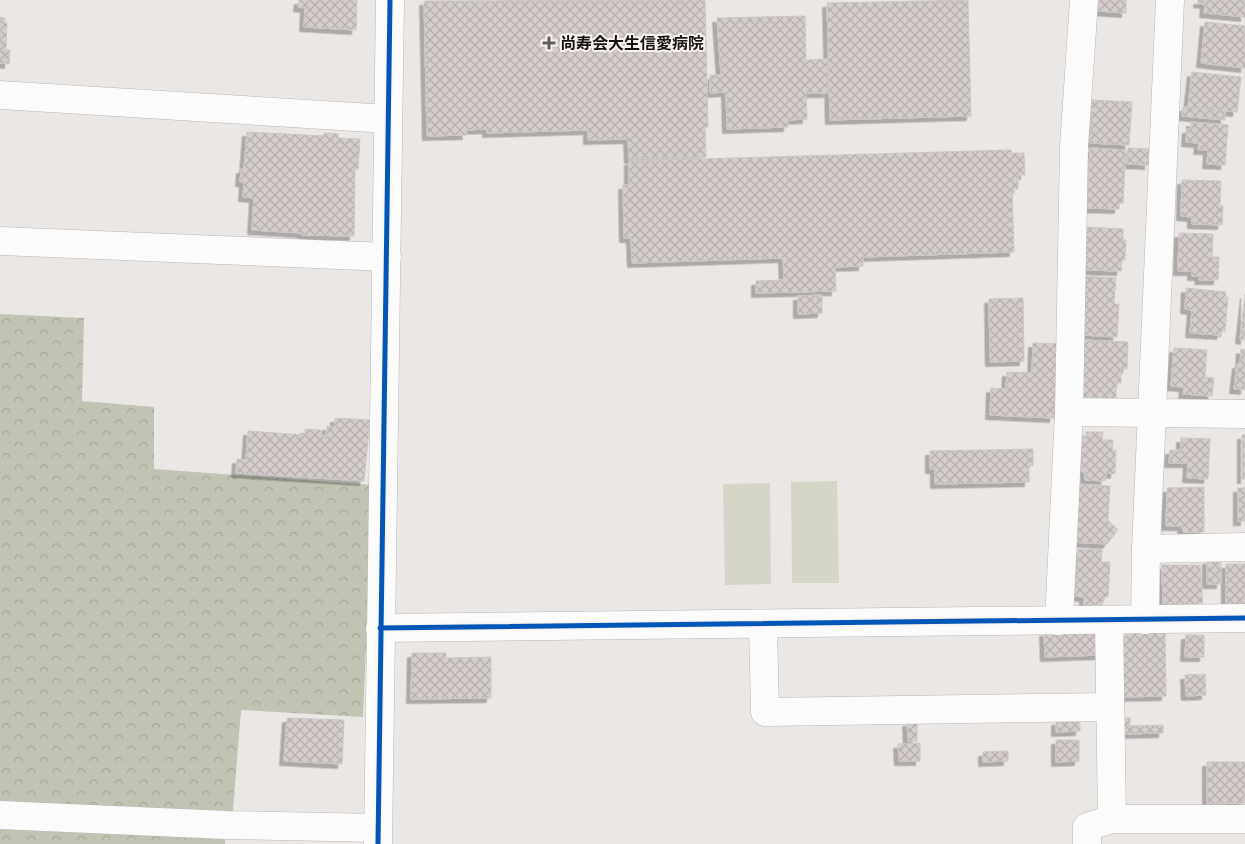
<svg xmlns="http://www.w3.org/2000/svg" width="1245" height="844" viewBox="0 0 1245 844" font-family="Literata,'Noto Sans JP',serif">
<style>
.forest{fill:url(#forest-crowns)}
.pitch{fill:#d5d6c7}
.building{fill:url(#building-cross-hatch);stroke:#cac8c7;filter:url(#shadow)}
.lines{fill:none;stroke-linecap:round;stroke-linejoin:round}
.minor-casing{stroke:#b8b6b5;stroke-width:29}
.minor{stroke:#fcfbfb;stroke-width:28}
.cycleway-casing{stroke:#faf3f1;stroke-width:8}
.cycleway{stroke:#0057b8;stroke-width:5}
.poi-dot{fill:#605e5c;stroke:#faf3f1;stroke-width:2}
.labels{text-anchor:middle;stroke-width:4;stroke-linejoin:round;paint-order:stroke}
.poi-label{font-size:16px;font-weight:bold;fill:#161413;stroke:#faf3f1;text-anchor:start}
</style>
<defs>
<pattern id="forest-crowns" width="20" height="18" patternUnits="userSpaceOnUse" patternTransform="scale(1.25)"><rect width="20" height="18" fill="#c1c4b2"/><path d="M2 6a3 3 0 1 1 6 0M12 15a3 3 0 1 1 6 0" fill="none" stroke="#a5a898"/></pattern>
<pattern id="building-cross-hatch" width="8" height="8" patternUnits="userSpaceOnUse" patternTransform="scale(1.25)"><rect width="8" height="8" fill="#d5cdca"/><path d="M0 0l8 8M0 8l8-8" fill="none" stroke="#b6afad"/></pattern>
<filter id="shadow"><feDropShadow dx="-4.5" dy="4.5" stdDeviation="0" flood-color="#0004"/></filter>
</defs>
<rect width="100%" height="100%" fill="#eae7e5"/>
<polygon class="forest" points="0,314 84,318 82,401 154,407 154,469 373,485 363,717 241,710 233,810 226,825 225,844 0,844"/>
<g class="pitch">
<polygon points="837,481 839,583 792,583 791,482"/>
<polygon points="770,483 771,584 725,585 723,484"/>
</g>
<g class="building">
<polygon points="299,0 357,0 356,30 304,27 305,8 298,7"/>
<polygon points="705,0 708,127 705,127 706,157 629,159 628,139 588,140 588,130 487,133 487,129 466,130 467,135 427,136 424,1"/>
<polygon points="968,0 971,116 830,120 827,3"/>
<polygon points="1099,0 1126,0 1126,13 1098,11"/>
<polygon points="1198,0 1245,0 1245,17 1204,13 1205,4 1198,3"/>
<polygon points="805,16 806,60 827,59 828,93 806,93 807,119 788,120 788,127 727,129 726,92 710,93 710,75 721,75 717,18"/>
<polygon points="0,17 5,18 5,23 7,23 6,50 10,50 9,64 0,63"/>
<polygon points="1205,22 1245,26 1245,68 1201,63"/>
<polygon points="1192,72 1241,77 1237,112 1188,107"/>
<polygon points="1092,100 1132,102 1129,145 1090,143"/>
<polygon points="1183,107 1225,111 1225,120 1182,116"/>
<polygon points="1191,122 1228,125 1225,165 1207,164 1208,150 1198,150 1199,143 1186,142 1187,129 1191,129"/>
<polygon points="247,132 324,136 324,133 338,134 338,138 360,139 358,169 355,169 354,236 302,235 302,233 252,230 254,198 243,197 244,182 240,182 241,169 244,169"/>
<polygon points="1090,148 1126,150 1123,203 1119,203 1119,209 1087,208"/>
<polygon points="1128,148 1149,149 1149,165 1127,164"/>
<polygon points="1011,150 1012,153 1024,153 1025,175 1018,175 1018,189 1012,189 1014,252 863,257 863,266 835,267 836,291 756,293 756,281 784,280 783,258 632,263 631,238 624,238 623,185 629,185 629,161"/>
<polygon points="1182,180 1221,181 1220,206 1223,206 1222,225 1192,224 1192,217 1181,216"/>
<polygon points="1085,227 1123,229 1123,240 1126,240 1125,260 1122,260 1121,271 1084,270"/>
<polygon points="1179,233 1213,234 1212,257 1219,257 1218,280 1199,280 1200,276 1192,276 1192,271 1178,271"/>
<polygon points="1084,276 1116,278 1114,304 1119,304 1117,337 1082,335"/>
<polygon points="1186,288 1226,292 1225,297 1228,297 1225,332 1222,331 1221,335 1190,333 1192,310 1185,309"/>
<polygon points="1245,294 1245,340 1240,339"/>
<polygon points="822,295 822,313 798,314 798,296"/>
<polygon points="1023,298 1024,361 990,362 989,299"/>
<polygon points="1083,340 1128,342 1127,369 1121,368 1121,383 1116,383 1116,399 1080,397"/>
<polygon points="1033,343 1058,344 1054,418 990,415 991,388 1006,389 1007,372 1032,373"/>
<polygon points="1174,348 1207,350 1205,377 1214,378 1212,396 1183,394 1184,387 1171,386"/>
<polygon points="1241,349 1245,350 1245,390 1234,389 1237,364 1240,364"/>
<polygon points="335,418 370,420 364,481 236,473 237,459 246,460 248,431 305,435 305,429 321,430 320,436 326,436 327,426 335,427"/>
<polygon points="1086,432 1103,432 1102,440 1113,440 1112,450 1116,450 1115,474 1106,473 1105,481 1085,480 1085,472 1082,472 1082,463 1078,462 1079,438 1086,438"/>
<rect x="1242" y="435" width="3" height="44"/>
<polygon points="1181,438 1210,439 1208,479 1187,478 1188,463 1169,463 1170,450 1181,450"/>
<polygon points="1033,449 1033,466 1029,466 1029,482 935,484 935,469 930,469 930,451"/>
<polygon points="1074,484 1110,486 1108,520 1118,530 1107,544 1070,542"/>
<polygon points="1204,487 1204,532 1183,532 1182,526 1166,526 1167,488"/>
<rect x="1238" y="488" width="7" height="33"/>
<polygon points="1078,549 1102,550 1101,562 1110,562 1108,597 1103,597 1102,605 1084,605 1084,597 1073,596 1075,562 1078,562"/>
<polygon points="1221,559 1221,584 1207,584 1207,560"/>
<polygon points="1226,564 1245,564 1245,604 1226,605"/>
<polygon points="1162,565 1200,565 1203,607 1163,607"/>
<polygon points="1131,630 1165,630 1166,696 1123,697 1122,639"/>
<polygon points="1093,631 1101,639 1101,655 1045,657 1044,632"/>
<polygon points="1186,635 1204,635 1204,657 1185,657"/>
<polygon points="412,653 446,653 446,658 491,657 491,698 411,699"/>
<polygon points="1205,674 1206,695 1186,696 1185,675"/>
<polygon points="287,718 344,720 342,764 284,761"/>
<polygon points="1123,718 1130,718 1130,726 1163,725 1163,733 1124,734"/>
<polygon points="1080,720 1080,731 1056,732 1056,721"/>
<polygon points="907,722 917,722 917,741 908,741"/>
<polygon points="1056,740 1079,740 1079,761 1056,762"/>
<polygon points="920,743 920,761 899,761 898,744"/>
<polygon points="1008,751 1008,761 983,762 983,752"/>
<polygon points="1207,762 1245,762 1245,803 1207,804"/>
</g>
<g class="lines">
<defs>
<g id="minor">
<polyline points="0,95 388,119"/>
<polyline points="0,241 387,257"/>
<polyline points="1069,412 1245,414"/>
<polyline points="1146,549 1245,547"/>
<polyline points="1145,620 1146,549 1170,0"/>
<polyline points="1059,621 1069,412 1074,147 1084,0"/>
<polyline points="1109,621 1112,819"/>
<polyline points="763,626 765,712 1110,707"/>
<polyline points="380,628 1245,618"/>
<polyline points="0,815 226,825 378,828"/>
<polyline points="378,844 390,0"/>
<polyline points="1087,844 1087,827 1112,819 1245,819"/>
</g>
</defs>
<use href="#minor" class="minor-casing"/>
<use href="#minor" class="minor"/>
<defs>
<g id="cycleway">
<polyline points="380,628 1245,618"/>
<polyline points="378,844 390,0"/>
</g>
</defs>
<use href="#cycleway" class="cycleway-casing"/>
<use href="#cycleway" class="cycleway"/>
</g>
<path class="poi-dot" d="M546.5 35.5h5v5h5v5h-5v5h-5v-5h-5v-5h5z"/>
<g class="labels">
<g class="poi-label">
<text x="560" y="49">尚寿会大生信愛病院</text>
</g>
</g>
</svg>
